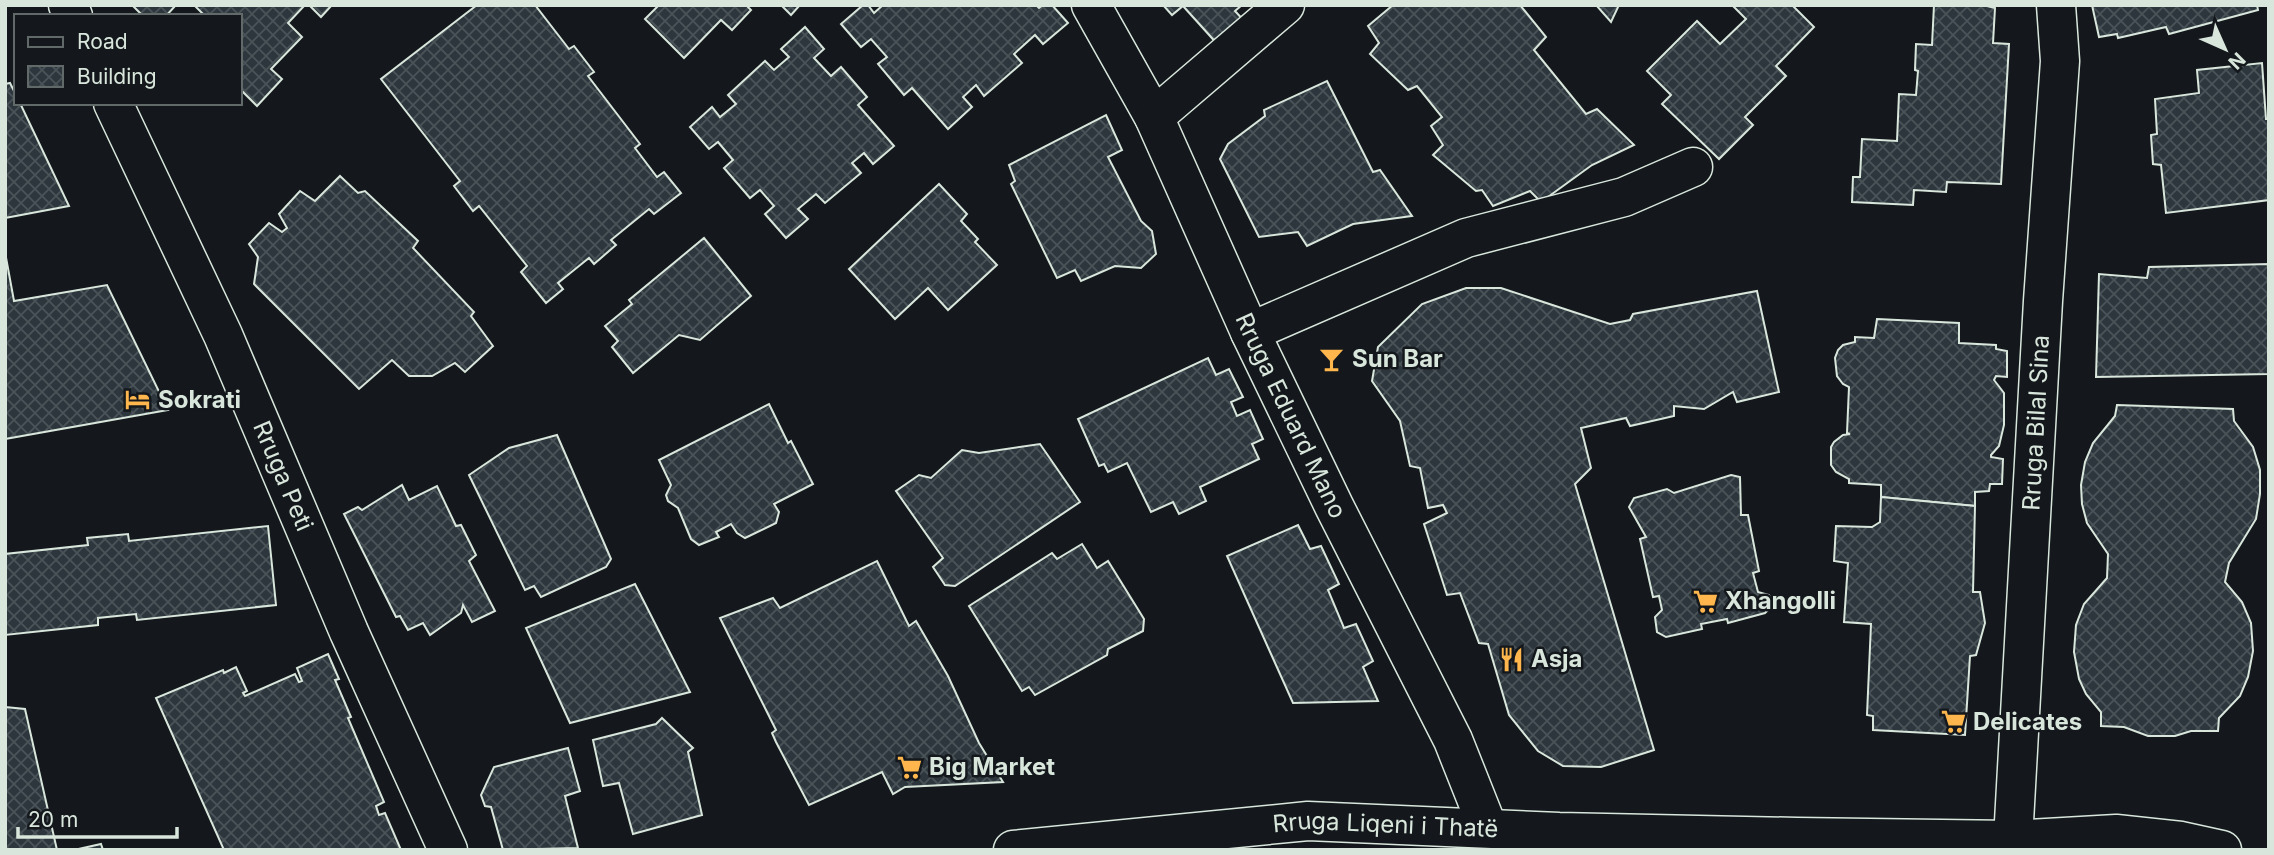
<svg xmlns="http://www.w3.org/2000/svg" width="2274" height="855" viewBox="0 0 2274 855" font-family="Inter,sans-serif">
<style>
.building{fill:url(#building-cross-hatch);stroke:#d8e6dc;stroke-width:2}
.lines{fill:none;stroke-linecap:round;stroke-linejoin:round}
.street-casing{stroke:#d8e6dc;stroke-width:41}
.secondary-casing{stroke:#d8e6dc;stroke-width:41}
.street{stroke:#14181c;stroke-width:38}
.secondary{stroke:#14181c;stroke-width:38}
.labels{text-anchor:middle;stroke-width:5;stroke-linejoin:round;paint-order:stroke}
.poi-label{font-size:24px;font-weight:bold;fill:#d8e6dc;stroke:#14181c;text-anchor:start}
.street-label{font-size:24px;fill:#d8e6dc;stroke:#14181c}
</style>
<defs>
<pattern id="building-cross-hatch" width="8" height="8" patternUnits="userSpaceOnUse" patternTransform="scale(1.75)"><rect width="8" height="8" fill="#2c363c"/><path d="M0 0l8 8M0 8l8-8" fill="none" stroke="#4a5358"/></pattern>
</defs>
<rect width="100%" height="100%" fill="#14181c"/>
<g class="building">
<polygon points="132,5 176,5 166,16 143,16"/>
<polygon points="194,5 305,5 288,23 302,37 271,69 282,79 257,106 240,89 240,16 205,16"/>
<polygon points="309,5 332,5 321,17"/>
<polygon points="477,5 535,5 569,49 574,46 594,72 588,76 640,144 635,148 657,177 664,172 681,193 654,214 649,209 611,240 616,245 594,264 589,258 579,266 558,283 563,289 546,303 521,272 527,266 479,206 473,211 454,186 460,181 381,79"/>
<polygon points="659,5 746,5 751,10 732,30 721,20 684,58 645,19"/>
<polygon points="781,5 800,5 791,15"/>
<polygon points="863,5 868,5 874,13 883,5 1036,5 1039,8 1043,5 1052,5 1068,23 1043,44 1035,35 1014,54 1022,63 984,96 976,85 963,97 972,107 948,129 912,88 904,95 878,64 887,57 871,39 861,47 841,24"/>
<polygon points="1163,5 1242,5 1235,11 1247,24 1220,47 1183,6 1172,15"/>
<polygon points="1393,5 1520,5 1546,37 1534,50 1586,114 1597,109 1634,145 1592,165 1541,202 1530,191 1493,206 1482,190 1476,191 1433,155 1443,145 1431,126 1442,117 1417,86 1408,90 1370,54 1379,43 1368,26"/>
<polygon points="1596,5 1619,5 1611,22"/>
<polygon points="1732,5 1792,5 1814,27 1776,66 1786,76 1745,117 1753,125 1719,159 1662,104 1671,95 1647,71 1697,21 1720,44 1746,19"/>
<polygon points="1934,5 1983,5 1995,8 1993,43 2009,44 2001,184 1947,182 1946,192 1914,190 1913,205 1852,202 1853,177 1860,177 1862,139 1897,141 1899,94 1916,95 1918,71 1915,70 1916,44 1932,45"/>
<polygon points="2092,5 2257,5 2258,10 2169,34 2166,27 2118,38 2117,34 2099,37"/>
<polygon points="805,27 824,49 814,58 831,76 841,67 867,97 858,105 894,146 873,164 864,153 852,163 861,173 825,203 816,194 798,209 808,219 786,238 765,214 774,206 760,190 750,198 724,168 733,160 718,142 709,149 690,127 712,107 720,117 736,104 728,95 765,61 774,70 789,57 781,49"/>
<polygon points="2262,63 2266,119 2269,119 2269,200 2166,213 2161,165 2153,164 2151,135 2157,134 2155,99 2199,93 2197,70"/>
<polygon points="1327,81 1373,172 1380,170 1412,216 1353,224 1307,246 1298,232 1259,237 1220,159 1228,144 1265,116 1264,110"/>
<polygon points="10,83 16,95 16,103 20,103 69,206 5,218 5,84"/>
<polygon points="1106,115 1122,150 1108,157 1141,221 1152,231 1156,254 1141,268 1115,266 1081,281 1075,270 1057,278 1011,184 1015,181 1009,165"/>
<polygon points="340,176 358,193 365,191 418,241 413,248 474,312 471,316 493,346 465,372 455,363 432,376 409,376 392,360 359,389 254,284 258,257 249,244 269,223 282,232 287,228 279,214 300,191 315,201"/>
<polygon points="939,184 967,214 961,221 978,239 975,242 997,265 948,310 928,288 895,319 849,269"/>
<polygon points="704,238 751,296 700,340 679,335 633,373 612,347 618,341 605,326 632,304 629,300"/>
<polygon points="5,252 14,301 107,285 168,410 5,439"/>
<polygon points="2269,264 2269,374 2096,377 2099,274 2147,278 2149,267"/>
<polygon points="1466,288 1501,288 1610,324 1630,320 1633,314 1757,291 1779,392 1737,402 1733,392 1704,409 1674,406 1674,416 1630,426 1626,418 1581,428 1591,468 1575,484 1654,750 1601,767 1563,766 1538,751 1509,715 1488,644 1479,643 1460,593 1447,595 1424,524 1447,513 1443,505 1428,508 1420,468 1410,466 1400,421 1372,381 1378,347 1422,304"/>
<polygon points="1877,319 1959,323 1959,343 1996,345 1996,349 2007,351 2007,377 1996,376 1994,380 2004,393 2004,425 1999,446 1991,455 1991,457 2003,459 2002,484 1990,484 1989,491 1975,492 1975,506 1881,497 1881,485 1849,483 1849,479 1836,472 1831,465 1831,447 1834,442 1843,435 1850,434 1847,433 1849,387 1843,384 1837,376 1835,358 1838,350 1843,345 1855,342 1855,337 1874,338"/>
<polygon points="1208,358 1216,375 1229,369 1243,397 1231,402 1237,416 1250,410 1263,439 1252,444 1259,459 1200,487 1206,501 1179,514 1173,502 1151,512 1127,463 1108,472 1104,464 1099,466 1078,419"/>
<polygon points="769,404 788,443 791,441 813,484 774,504 779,512 776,523 745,538 737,533 731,524 716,532 719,537 699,545 691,539 678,508 668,501 666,495 671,485 659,460"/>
<polygon points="2117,405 2233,409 2234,421 2253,447 2260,470 2260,494 2256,519 2229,563 2225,582 2242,602 2251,623 2253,651 2248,677 2240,696 2219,718 2218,731 2191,731 2175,736 2148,736 2124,727 2101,726 2101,712 2086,694 2079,679 2074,652 2076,625 2084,604 2107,578 2108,554 2087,523 2082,504 2081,485 2085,462 2093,443 2115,416"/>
<polygon points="557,435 611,559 606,567 541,597 534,586 525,590 469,475 509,448"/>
<polygon points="1040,444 1080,502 955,586 945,585 933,567 943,558 896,491 919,475 931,478 962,450 979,453"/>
<polygon points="1731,475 1740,477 1741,515 1748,515 1759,571 1753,573 1758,592 1769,595 1771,598 1771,607 1765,613 1728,623 1727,619 1701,624 1702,629 1666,637 1657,632 1655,617 1662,610 1659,596 1653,597 1640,539 1646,537 1629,507 1634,498 1667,489 1674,493"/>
<polygon points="402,485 409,500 437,486 456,526 461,525 476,555 469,561 495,611 472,622 463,605 461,613 430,635 423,623 408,630 400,616 396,617 344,514 358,507 362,510"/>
<polygon points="1881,497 1975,506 1973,592 1980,592 1985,623 1976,655 1970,656 1965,735 1873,730 1873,716 1867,715 1871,624 1844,622 1848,563 1834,561 1836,526 1872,527 1880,522"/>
<polygon points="1298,525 1310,549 1321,546 1339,584 1328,590 1344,628 1356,624 1373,661 1363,667 1378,701 1293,703 1227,556"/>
<polygon points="268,526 276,605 137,620 136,614 98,618 98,625 5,635 5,554 88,545 87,538 128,534 129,541"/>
<polygon points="1082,544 1097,568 1108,561 1144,619 1143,631 1108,649 1107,655 1035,695 1029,687 1022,691 969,606 1052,553 1057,559"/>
<polygon points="877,561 909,626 916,621 948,676 979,743 1003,782 905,787 893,794 882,772 809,805 776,742 772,733 776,730 720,618 773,598 780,608"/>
<polygon points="635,584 690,692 570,723 526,628"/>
<polygon points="328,654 339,679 335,680 351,717 348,718 384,802 376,806 379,815 385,813 401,850 224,850 156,698 223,670 224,673 236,667 247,691 243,693 245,696 295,674 299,682 302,681 297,668"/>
<polygon points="5,707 25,709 57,850 5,850"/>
<polygon points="662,718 693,748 688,752 702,815 633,834 619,783 603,786 593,740 656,724"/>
<polygon points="568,748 580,791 565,796 578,848 503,850 491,807 485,806 481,795 494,767"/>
<polygon points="101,844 103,850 74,850"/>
</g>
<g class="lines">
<defs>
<g id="street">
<polyline points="68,5 73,16"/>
<path id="s1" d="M1091,5L1154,117L1250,332L1334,506L1453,740L1488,828"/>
<path id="s2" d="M113,103L223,335L349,632L448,850"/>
<polyline points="1154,117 1285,5"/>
<polyline points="1250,332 1466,238 1624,197 1693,167"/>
<path id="s3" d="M2013,840L2043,301L2060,61L2056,5"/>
</g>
<g id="secondary">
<path id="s4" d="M1013,850L1308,821L1559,832L1797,837L2013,840L2116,834L2181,841L2222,850"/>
</g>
</defs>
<use href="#street" class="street-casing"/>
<use href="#secondary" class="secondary-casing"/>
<use href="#street" class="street"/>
<use href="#secondary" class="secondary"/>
</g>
<defs>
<symbol id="bar-bare" viewBox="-9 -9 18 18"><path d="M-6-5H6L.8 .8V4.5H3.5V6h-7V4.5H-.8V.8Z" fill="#ffb74d" stroke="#14181c" stroke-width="2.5" paint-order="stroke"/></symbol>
<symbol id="hotel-bare" viewBox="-9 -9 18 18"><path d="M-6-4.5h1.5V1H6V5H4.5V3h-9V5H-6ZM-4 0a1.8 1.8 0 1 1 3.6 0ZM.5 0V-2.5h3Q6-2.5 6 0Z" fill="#ffb74d" stroke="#14181c" stroke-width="2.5" paint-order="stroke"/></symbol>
<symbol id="supermarket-bare" viewBox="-9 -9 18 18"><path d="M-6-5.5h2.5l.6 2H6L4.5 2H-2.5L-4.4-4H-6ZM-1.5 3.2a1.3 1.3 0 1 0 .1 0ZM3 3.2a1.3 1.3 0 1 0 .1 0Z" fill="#ffb74d" stroke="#14181c" stroke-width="2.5" paint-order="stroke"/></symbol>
<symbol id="restaurant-bare" viewBox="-9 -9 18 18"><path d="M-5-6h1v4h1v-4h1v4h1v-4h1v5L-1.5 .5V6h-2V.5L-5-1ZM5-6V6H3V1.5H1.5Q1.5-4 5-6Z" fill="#ffb74d" stroke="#14181c" stroke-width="2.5" paint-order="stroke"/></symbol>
</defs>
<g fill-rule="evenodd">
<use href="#bar-bare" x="1314" y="342" width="35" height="35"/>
<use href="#hotel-bare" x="120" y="382" width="35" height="35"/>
<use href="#supermarket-bare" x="1688" y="584" width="35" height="35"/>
<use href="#restaurant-bare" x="1494" y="642" width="35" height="35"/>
<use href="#supermarket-bare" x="1936" y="704" width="35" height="35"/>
<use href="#supermarket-bare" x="892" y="750" width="35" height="35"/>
</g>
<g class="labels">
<g class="poi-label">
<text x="1352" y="367">Sun Bar</text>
<text x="158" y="408">Sokrati</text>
<text x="1725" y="609">Xhangolli</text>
<text x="1531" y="667">Asja</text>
<text x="1973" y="730">Delicates</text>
<text x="929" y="775">Big Market</text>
</g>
<g class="street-label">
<text dy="8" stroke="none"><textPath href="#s1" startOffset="457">Rruga Eduard Mano</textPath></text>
<text dy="8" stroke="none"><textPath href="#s3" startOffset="418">Rruga Bilal Sina</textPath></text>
<text dy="8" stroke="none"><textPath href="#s2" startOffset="410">Rruga Peti</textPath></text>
<text dy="8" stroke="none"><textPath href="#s4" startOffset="374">Rruga Liqeni i Thatë</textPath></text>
</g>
</g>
<rect width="2274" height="855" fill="none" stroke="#d8e6dc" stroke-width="14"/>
<rect x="14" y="14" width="228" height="91" fill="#14181c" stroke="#626a69" stroke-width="2"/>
<rect x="28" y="37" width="35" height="10" fill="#14181c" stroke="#626a69" stroke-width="2"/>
<text x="77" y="49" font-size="21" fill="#d8e6dc">Road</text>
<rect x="28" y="66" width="35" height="21" fill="url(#building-cross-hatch)" stroke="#626a69" stroke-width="2"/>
<text x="77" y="84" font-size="21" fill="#d8e6dc">Building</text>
<g transform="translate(2225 49) rotate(135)" stroke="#14181c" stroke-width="5" paint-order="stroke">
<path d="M0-5L12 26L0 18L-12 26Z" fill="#d8e6dc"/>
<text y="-10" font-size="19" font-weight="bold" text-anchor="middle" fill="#d8e6dc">N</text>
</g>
<path d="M18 827v10h159v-10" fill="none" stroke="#d8e6dc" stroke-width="3.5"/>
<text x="28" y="827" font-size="21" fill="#d8e6dc" stroke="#14181c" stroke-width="5" paint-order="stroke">20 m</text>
</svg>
